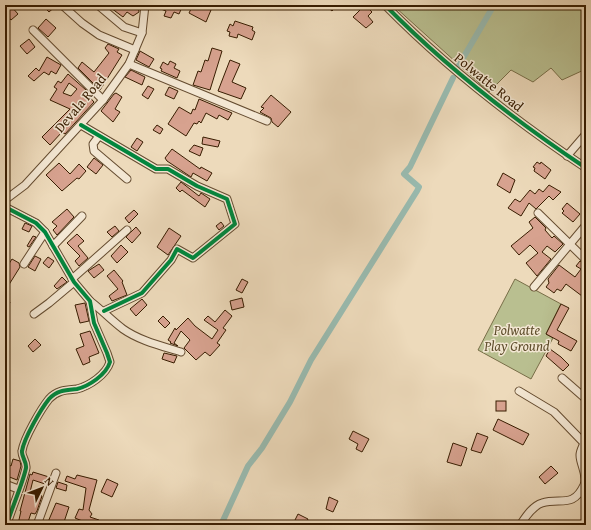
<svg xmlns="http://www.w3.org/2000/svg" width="591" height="530" viewBox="0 0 591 530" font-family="'Gentium Book Plus',serif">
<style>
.green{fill:#b9bf90;stroke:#786e48}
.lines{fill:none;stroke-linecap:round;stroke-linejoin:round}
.canal{stroke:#99bbb0;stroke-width:6}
.building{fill:#d7a28f;stroke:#381d01;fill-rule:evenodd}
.minor-casing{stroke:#654c30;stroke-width:9}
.minor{stroke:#f3e7d3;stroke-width:7}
.cycleway-casing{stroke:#f3e7d3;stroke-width:6}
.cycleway{stroke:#00873e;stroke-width:4}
.labels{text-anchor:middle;stroke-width:3;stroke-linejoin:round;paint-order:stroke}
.street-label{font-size:14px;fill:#381d01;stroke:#f3e7d3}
.park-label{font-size:14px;font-style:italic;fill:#5f4e2c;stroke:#f3e7d3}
</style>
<rect width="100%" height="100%" fill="#eddabb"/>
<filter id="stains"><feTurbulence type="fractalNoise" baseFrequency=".005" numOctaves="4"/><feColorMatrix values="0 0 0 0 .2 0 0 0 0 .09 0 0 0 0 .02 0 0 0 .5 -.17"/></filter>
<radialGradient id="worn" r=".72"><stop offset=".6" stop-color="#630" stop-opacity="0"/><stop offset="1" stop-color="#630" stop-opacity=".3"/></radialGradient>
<g class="green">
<polygon points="396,5 586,5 586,69 562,80 551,68 533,82 511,70 489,92 395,7"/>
<polygon points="515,279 561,304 546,334 553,338 531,379 478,350"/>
</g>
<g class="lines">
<g class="canal">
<polyline points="459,65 494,5"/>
<polyline points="221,525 248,466 262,448 290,402 311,360 417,191 419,187 404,174 410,167 453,78"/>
</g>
</g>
<g class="building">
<polygon points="10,5 18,14 11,20 5,13 5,9"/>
<polygon points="42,5 57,5 49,12"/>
<polygon points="107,5 138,5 139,12 133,16 127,12 123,17"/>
<polygon points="151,5 183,5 179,14 174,12 171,18 164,16 166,11"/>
<polygon points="193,5 198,5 211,10 206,22 189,13"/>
<polygon points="325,5 338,5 332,11"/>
<polygon points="365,5 372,12 368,16 373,22 366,28 353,17"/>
<polygon points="46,19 56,28 48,37 38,28"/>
<polygon points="235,21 253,27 252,30 255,32 252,40 238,34 237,38 229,36 230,32 227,31 230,24 233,26"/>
<polygon points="29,39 35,47 27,54 20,46"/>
<polygon points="108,44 119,49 117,52 122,55 100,90 78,68 82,62 94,72 109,53 105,48"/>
<polygon points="212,48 222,51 210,90 193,85 198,71 201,72 205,60 208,61"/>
<polygon points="140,51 154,59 149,67 136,60"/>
<polygon points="47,57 61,65 56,74 51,71 49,75 44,72 34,81 28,76 36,68 39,71"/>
<polygon points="230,60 240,64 232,82 246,88 241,99 218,91"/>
<polygon points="170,61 176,64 174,68 180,71 177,78 161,71 162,69 160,68 163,62 168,65"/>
<polygon points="131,70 145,77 142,85 125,77"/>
<path d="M68,74L86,90L85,92L94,102L65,134L62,132L50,145L42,137L70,109L50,100L57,89L54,87L58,81L61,83ZM69,83L77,89L71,96L63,93Z"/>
<polygon points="148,86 154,89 148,99 142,95"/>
<polygon points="169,87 178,91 174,99 165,95"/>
<polygon points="116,93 122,97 115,109 120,112 113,122 101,111 114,94"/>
<polygon points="271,95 291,112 278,127 272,122 271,118 260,112 264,108 261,107"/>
<polygon points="199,99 232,113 228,120 219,115 217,119 206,113 201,123 199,121 197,124 194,123 186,136 168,124 179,107 191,114 193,109 195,110"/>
<polygon points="157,125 163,129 160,134 153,130"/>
<polygon points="203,137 220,141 218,147 202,144"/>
<polygon points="137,138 143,142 137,151 131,147"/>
<polygon points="194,145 203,148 200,156 189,151"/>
<polygon points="172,149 200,169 201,167 212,173 207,181 193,173 191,177 167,161 165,158"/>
<polygon points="94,158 103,165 96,174 87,167"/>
<polygon points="537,162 540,164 541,162 551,170 545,179 534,171 535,168 533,167"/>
<polygon points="59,163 70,174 79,164 86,171 79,179 77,178 62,191 46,175"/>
<polygon points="503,173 515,180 510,193 497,185"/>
<polygon points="181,182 199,196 201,193 210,199 205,207 182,190 180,192 176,188"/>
<polygon points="549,185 561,192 553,200 549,196 536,209 529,203 521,216 508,208 515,199 520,202 530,190 535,194 539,189 543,192"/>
<polygon points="567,203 580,214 573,222 562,213 564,211 562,209"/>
<polygon points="67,209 74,217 57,235 53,230 57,226 52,222"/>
<polygon points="134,210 138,214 129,223 125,218"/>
<polygon points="535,217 546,228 545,230 552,238 554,236 563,244 555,252 547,246 542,252 551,259 537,276 526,263 538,253 530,245 519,255 511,246 533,228 529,222"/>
<polygon points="221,222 224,226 219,230 216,226"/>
<polygon points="25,223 32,226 29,232 22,229"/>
<polygon points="115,226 119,231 112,237 107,232"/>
<polygon points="136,227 141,233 132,243 126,237"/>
<polygon points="169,228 181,236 168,255 157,247"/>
<polygon points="77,234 84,241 78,246 88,258 79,266 75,261 80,256 67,243"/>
<polygon points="33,236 36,237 29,247 27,246"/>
<polygon points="121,245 128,252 117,263 111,256"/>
<polygon points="35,256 41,259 35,271 28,267"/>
<polygon points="48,257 54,261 49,268 43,263"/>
<polygon points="12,259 19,263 20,267 5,291 5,270"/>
<polygon points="580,261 586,265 586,278 582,284 586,287 586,291 582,296 566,284 561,291 557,289 554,293 546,287 549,283 548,279 559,265 575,277 581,269 576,266"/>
<polygon points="99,264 104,270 94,278 88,271"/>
<polygon points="114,270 123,281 122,282 127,295 112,301 109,296 118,289 107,276"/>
<polygon points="62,277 67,282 57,289 54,286"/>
<polygon points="242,279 248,282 242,293 236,290"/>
<polygon points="242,298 244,307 232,310 230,301"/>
<polygon points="142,299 147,305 136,316 130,309"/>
<polygon points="5,300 10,302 6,315 5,315"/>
<polygon points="85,303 89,321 80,323 75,305"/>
<polygon points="561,304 569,308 557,330 577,341 571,351 558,344 559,341 546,334"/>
<polygon points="225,310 232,316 223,328 226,330 217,343 220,345 210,356 205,352 196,360 184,348 190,340 181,331 174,343 178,346 170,343 171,342 168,340 175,328 176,330 188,318 195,326 212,339 218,330 204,320 208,316 215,322"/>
<polygon points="163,316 170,323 165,328 158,321"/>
<polygon points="90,331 99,353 89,357 90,362 83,365 76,349 84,346 80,334"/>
<polygon points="35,339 41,345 33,352 28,346"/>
<polygon points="550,349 561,357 569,365 563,371 546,356"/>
<polygon points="164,353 177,356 174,363 162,359"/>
<rect x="496" y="401" width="10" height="10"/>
<polygon points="498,419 529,434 523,445 493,430"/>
<polygon points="353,431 369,439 362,452 356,449 358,444 349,439"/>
<polygon points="477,433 488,437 481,453 471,450"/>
<polygon points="453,443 467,448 461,466 447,462"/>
<polygon points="13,459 20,461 21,466 17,480 7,476 8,474 5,473 5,463 11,466"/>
<polygon points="551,466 558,473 545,484 539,477"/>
<polygon points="33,472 49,477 45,484 33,480 30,492 42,496 37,511 35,514 31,513 27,525 22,525 18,524 21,511 20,511 30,474 32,475"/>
<polygon points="77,475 97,480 89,510 92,514 90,517 99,520 98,525 92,525 75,518 79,509 83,510 86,488 65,481 67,476 75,479"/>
<polygon points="107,479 118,484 112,497 101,492"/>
<polygon points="58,482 67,485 66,491 56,488"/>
<polygon points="329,497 338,501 333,512 326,509"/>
<polygon points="56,503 69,507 63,525 55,525 48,522"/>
<polygon points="298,514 308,519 305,525 294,522"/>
</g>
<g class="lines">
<defs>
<g id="minor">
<polyline points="62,5 82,23 99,35 135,50"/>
<polyline points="98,5 124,27 142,33"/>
<path d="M385,5C446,67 514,120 586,168"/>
<polyline points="33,30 103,100"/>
<polyline points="129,64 267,121"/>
<polyline points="81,125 156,169 168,169 197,186 227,199 235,224 193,258 177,249 171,260 142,293 104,311"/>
<polyline points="99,136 93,144 94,151 127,179"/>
<polyline points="567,156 586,134"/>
<polyline points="5,200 25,185 103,100 129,64 142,33 145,5"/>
<path d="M5,207L36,223L45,232L74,282L90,301L94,323L107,353L110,362C106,375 89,386 77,389C66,390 57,390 49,399C41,409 24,438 22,451C21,456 27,462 26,468C23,482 14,503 9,518L5,523"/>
<polyline points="538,213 586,260"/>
<polyline points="53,246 82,216"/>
<polyline points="24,264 45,232"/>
<polyline points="72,279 127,230"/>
<polyline points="534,287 586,225"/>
<path d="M90,301C102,310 112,321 123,329C140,341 162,346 181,352"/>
<polyline points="34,314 49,303 74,282"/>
<polyline points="562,378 586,399"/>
<polyline points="519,391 554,412 584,443"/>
<polyline points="5,484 18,489"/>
<polyline points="37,525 56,473"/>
<path d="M520,525C525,518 532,506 542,503C560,497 573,509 584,485C588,475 580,465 580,455C580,451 583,446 584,443L586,441"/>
</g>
</defs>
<use href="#minor" class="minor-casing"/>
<use href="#minor" class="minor"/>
<defs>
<g id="cycleway">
<path d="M385,5C446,67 514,120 586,168"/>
<polyline points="81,125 156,169 168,169 197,186 227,199 235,224 193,258 177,249 171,260 142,293 104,311"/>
<path d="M5,207L36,223L45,232L74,282L90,301L94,323L107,353L110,362C106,375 89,386 77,389C66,390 57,390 49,399C41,409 24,438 22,451C21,456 27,462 26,468C23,482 14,503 9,518L5,523"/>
</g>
</defs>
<use href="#cycleway" class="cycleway-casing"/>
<use href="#cycleway" class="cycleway"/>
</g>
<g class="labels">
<g class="street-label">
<text transform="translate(489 82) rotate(39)" y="5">Polwatte Road</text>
<text transform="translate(80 103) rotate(-50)" y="5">Devala Road</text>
</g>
<g class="park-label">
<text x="517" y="335">Polwatte<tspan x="517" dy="16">Play Ground</tspan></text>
</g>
</g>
<rect width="591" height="530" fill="none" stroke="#eddabb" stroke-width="20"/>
<rect x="6" y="6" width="579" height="518" fill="none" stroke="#381d01" stroke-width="2"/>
<rect x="10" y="10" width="571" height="510" fill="none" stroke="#381d01"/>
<g transform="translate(42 488) rotate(47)" stroke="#f3e7d3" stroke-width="3" paint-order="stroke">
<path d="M0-3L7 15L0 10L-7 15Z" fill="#381d01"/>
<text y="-6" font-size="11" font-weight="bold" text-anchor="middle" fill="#381d01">N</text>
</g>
<rect width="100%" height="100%" filter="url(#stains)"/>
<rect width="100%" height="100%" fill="url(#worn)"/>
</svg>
